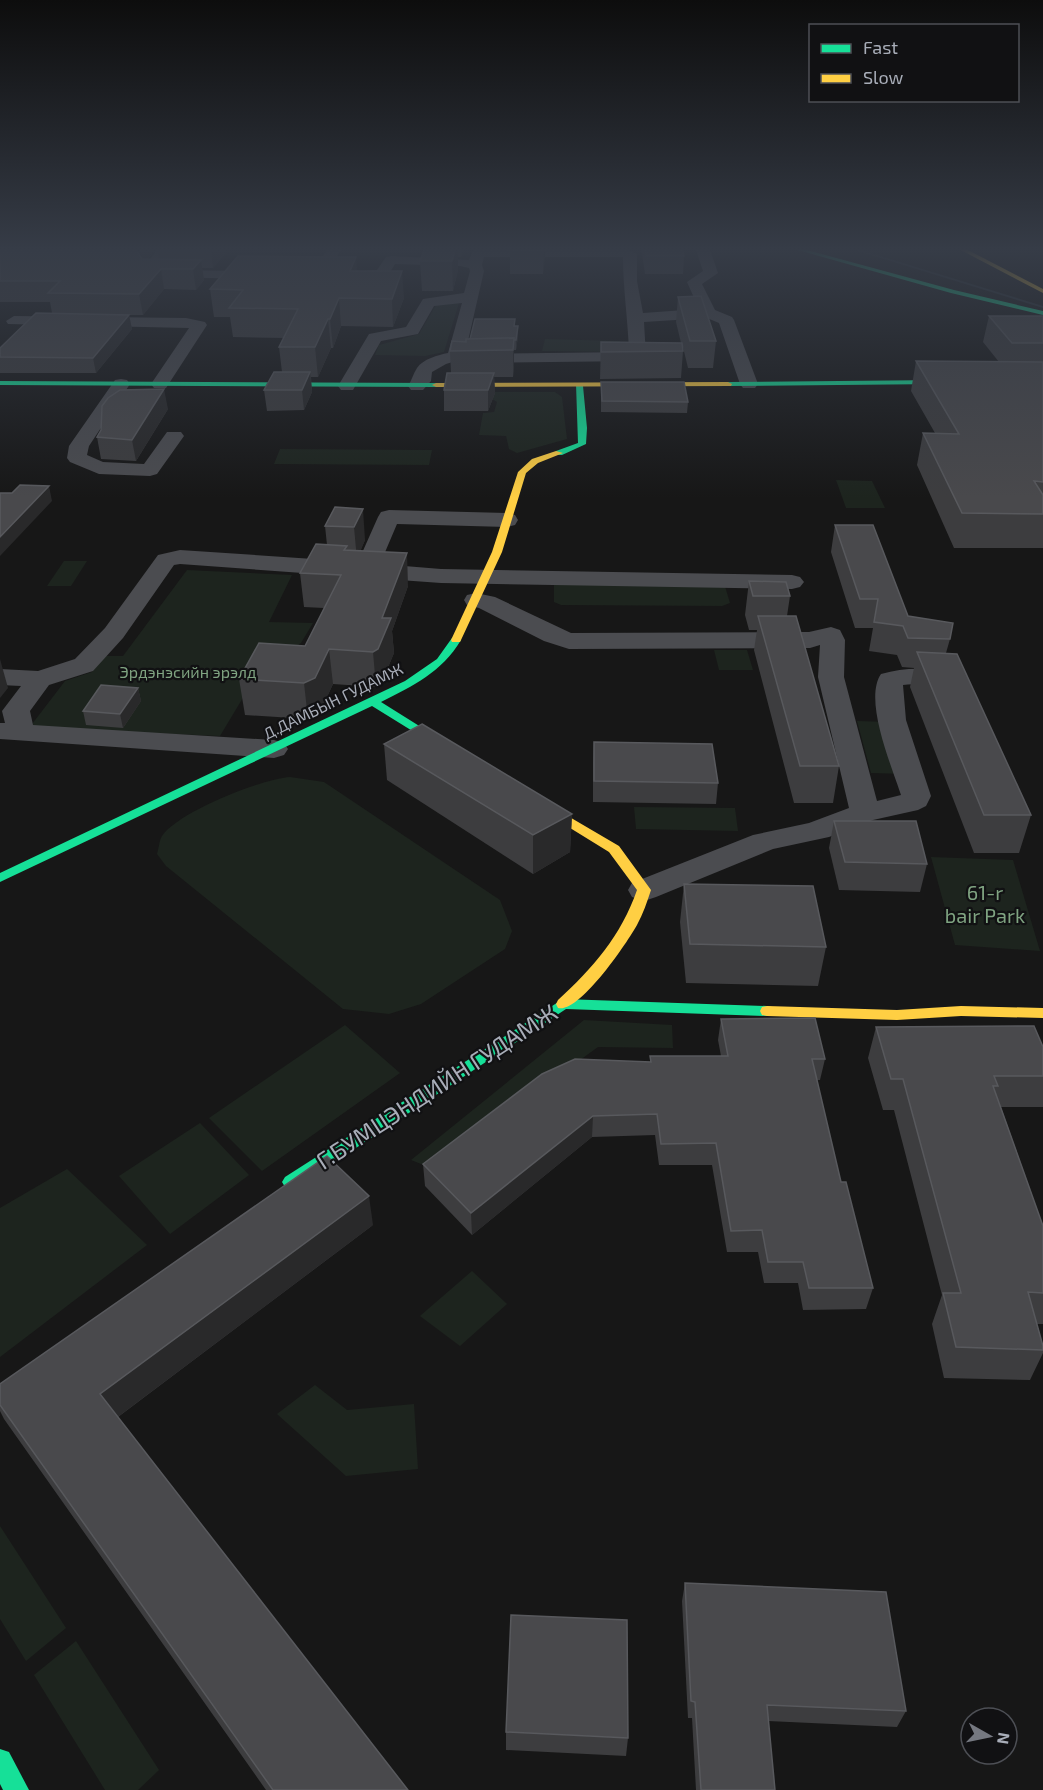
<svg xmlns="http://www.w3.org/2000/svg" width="1043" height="1790" viewBox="0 0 1043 1790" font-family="'Exo 2',sans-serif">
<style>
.green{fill:#1d241e}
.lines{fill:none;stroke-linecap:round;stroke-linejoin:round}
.stream{fill:#2a3239;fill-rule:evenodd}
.street{fill:#4b4c50;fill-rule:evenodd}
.fast{fill:#16e098;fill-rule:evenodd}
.slow{fill:#ffcf43;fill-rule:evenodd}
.wall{fill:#3d3d3f}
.shaded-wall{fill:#29292a}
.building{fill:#49494c;stroke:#58595d;stroke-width:1.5}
.labels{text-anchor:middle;stroke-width:4.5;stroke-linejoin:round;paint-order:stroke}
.far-park-label{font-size:16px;fill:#7fa381;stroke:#111113}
.far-street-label{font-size:16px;fill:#a8adb8;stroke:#111113}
.park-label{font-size:20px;fill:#7fa381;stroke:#111113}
.near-street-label{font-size:24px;fill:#a8adb8;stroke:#111113}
</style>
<rect width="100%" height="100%" fill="#171717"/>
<g class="green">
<polygon points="459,303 444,352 425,356 375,355 379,345 419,334 436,305"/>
<polygon points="545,339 620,341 620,352 542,351"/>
<polygon points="489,392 555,392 562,397 567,439 517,453 509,449 506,436 479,435 483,413 494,412 497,402 489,397"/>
<polygon points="280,449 432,450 429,465 274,464"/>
<polygon points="836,480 872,481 885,508 846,508"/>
<polygon points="64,561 87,561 71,586 47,586"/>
<polygon points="187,570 292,575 269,622 313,623 301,643 256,676 220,736 29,728 65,681 92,672 104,656 123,656"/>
<polygon points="554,582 724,583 730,603 722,606 561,605 554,602"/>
<polygon points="714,650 747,650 753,670 719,670"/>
<polygon points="857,721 891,722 905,774 871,773"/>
<path d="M290,777L324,782L500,900L512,931L505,949L421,1004L389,1014L343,1009L166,866L157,854C159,848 159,841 162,836C178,812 261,779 290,777Z"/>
<polygon points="634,807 735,808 738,831 636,829"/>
<polygon points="931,857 1013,860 1040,951 955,945"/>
<polygon points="584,1020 672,1025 673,1048 598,1047 431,1168 411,1160"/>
<polygon points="345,1025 400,1073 262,1171 209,1118"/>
<polygon points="200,1123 249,1175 170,1234 119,1176"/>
<polygon points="67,1169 147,1245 0,1357 0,1208"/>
<polygon points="472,1271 507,1304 460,1346 420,1316"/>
<polygon points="315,1385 347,1410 414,1404 418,1469 346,1476 277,1414"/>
<polygon points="0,1526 66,1628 26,1661 0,1619"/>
<polygon points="76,1641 159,1770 138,1790 105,1790 34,1675"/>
</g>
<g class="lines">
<polygon class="stream" points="845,247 851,247 1043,306 1043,308"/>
<g class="street">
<polygon points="159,247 173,247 156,270 266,271 273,275 266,279 146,277 141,271"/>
<polygon points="329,247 343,247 322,279 312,279 310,276"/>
<path d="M695,247H709L718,273L702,284L715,310L732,317L734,320L758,384L755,388H743L740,384L719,323L707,318L644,322L646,356L644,360L638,361L470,363L462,359L446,364L432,372L431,381L423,390H411L408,386C412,380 413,374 417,368C423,359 438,355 448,353L462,303L434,306L418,334L381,341L353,390H341L338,386L369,334L406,327L423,299L464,293L470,271L469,268L460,266L395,264L387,277L382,278L341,280L334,276L336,273L377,270L386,257L391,256L469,260L473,250L478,249H627L637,254V281L643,313L699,309L687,282L703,271ZM484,257H623C623,289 628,320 629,352L465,354L484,271L482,265Z"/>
<polygon points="14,316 186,318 205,322 207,325 166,388 154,388 151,384 189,328 8,324 6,321"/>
<polygon points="121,379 127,380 130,384 89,446 87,455 103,462 144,464 167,432 181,432 184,436 157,474 150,476 99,474 70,462 67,458 69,446 115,380"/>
<polygon points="389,510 507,513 515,515 518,520 515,525 507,527 397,524 380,564 441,569 792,575 800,577 804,582 800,587 792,589 441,583 180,564 174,565 123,638 93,671 49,685 30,711 33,725 274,740 284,743 288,749 284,755 274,758 0,739 0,723 5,723 2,711 21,686 0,685 0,669 38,671 75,659 105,628 158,555 180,550 358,562 378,517 381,512"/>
<path d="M476,593L495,597L571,633L809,632L831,627L840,630L845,640L844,677L877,801L901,795C892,767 863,700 881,674C908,666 933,668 960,674L964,680L960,686C942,690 922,682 903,685L906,720L931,796L926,806L918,810L873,820L829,837L773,849L656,897L644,901L632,897L628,890L632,883L753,835L809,823L849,808L818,677L820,645L810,648L569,649L544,641L479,608L467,605L464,600L467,595Z"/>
</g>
<g class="fast">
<polygon points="787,247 796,247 954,290 1043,311 1043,315 951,293"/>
<polygon points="1043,379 1043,383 728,386 724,384 728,382"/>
<polygon points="0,381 436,383 440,385 436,387 0,385"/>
<polygon points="576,384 583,386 587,428 586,444 562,455 556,455 556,451 578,443"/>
<path d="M456,637L461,640C442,672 413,686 381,702L456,749L458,751L456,753H448L372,706L0,882V873L405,681L437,659L452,638Z"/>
<polygon points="563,999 767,1006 772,1007 774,1011 772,1015 767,1016 566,1009 297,1187 291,1189 285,1187 282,1182 285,1177"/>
<polygon points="0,1749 9,1752 29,1790 3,1790 0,1784"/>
</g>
<g class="slow">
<polygon points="955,247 962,247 1043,289 1043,293"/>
<polygon points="728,382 732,384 731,386 436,387 432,385 436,383"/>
<polygon points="556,451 563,453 538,463 526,473 502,552 461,640 460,642 452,642 451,640 492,552 518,472 532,459"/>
<path d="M532,795L619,846L651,890C647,902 643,914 637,925C627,943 579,1014 558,1008L556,1004L558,1000C593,968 621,936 637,890L609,852L528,802L526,799L528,796Z"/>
<polygon points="767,1006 897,1010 961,1006 1043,1008 1043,1018 961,1016 897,1020 767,1016 762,1015 760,1011 762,1007"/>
</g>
</g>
<g class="wall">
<polygon points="0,247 157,247 148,259 159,259 157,248 158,247 231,247 213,268 202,268 204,280 196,290 164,289 143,315 129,315 132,329 96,373 0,373 0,348 52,313 50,302 0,302"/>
<polygon points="425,247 476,247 464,249 461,257 458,257 458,270 453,291 422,291 420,261"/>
<polygon points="510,247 545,247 543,274 510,274"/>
<polygon points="641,247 682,247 684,256 683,274 645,274"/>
<polygon points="357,271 404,298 393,327 341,326 333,348 331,348 318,377 311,377 312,392 304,410 267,411 264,390 282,372 279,347 284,338 233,337 230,317 214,317 210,289"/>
<polygon points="678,297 716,341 713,368 688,368 683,347 683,351 681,378 600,379 601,342 681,343 676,322"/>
<polygon points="989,316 1043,316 1043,548 954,548 917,465 923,433 935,433 911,391 916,361 999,362 983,342"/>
<polygon points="515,326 518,326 518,336 516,350 514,350 514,365 513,377 494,377 495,393 488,411 444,411 444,390 451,373 450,351 470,339"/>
<polygon points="601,382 688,402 687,413 601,412"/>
<polygon points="168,409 136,461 101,459 97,437"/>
<polygon points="335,507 365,540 360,551 408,586 392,631 394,653 381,684 376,687 333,684 319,714 308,719 245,715 239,679 305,646 324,608 304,607 300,573 327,545 325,526"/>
<polygon points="835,525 908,616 950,639 946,653 1031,815 1019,853 974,853 910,687 914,668 902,667 897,655 869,651 873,628 855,628 831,552"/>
<polygon points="749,581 790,596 787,616 839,766 833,803 794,803 754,650 757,630 749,630 745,615"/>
<polygon points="138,688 141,701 123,728 86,725 83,711"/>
<polygon points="594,742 718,783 716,804 593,802 593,762"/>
<polygon points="384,744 572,814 570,852 533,874 387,780"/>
<polygon points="834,821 927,864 920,892 839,890 829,848"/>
<polygon points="684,884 826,947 818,986 686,983 680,922"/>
<polygon points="721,1019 825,1059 820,1080 817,1080 841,1182 873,1288 866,1309 803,1310 798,1283 764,1283 758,1252 727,1252 712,1165 659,1165 655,1135 592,1137 472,1235 425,1186 423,1164 650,1062 650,1056 721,1056 718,1040"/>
<polygon points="876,1027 1043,1047 1043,1107 1001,1107 1043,1226 1043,1324 1037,1324 1043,1346 1043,1353 1030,1380 944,1378 932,1324 942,1295 894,1110 883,1110 868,1058"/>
<polygon points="373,1225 118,1417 408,1790 266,1790 4,1419 0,1411 0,1384"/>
<polygon points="685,1583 906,1711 897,1727 768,1721 775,1790 696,1790 692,1718 688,1718 682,1601"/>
<polygon points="506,1732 628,1738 626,1756 506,1750"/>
</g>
<g class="shaded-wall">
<polygon points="138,247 157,247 139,270 136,250"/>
<polygon points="212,247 231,247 213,268 211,249"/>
<polygon points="456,247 458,247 458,270 453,291 452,261"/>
<polygon points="461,247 476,247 464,249 461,257"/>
<polygon points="544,247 545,247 545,259 543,274"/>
<polygon points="356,257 358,284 350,271"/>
<polygon points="201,260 204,280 196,290 193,269"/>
<polygon points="161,269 164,289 143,315 139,294"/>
<polygon points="402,271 404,298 393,327 392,299"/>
<polygon points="339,298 341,326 333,348 330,319"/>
<polygon points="129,315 132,329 96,373 93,358"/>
<polygon points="328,319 331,348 318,377 315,347"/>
<polygon points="518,326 518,336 516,350 516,340"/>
<polygon points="514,338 514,365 513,377 513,350"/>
<polygon points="310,372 312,392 304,410 302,390"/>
<polygon points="494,373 495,393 488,411 488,390"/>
<polygon points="164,389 168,409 136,461 132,440"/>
<polygon points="49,486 52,501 0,556 0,537"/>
<polygon points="363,509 365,540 357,560 354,527"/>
<polygon points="407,553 408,586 392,631 394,653 381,684 376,687 373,652 382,618"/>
<polygon points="329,649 333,684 319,714 308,719 304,683"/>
<polygon points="0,659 8,688 0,698"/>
<polygon points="138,688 141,701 123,728 120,714"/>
<polygon points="572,814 570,852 533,874 533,835"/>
<polygon points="593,1116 592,1137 472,1235 471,1213"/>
<polygon points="369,1196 373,1225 111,1422 100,1394"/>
</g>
<g class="building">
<polygon points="0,247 138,247 136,250 142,259 201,260 193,269 161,269 139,294 48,293 60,281 0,281"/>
<polygon points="158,247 212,247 211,249 157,248"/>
<polygon points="425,247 456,247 452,261 420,261"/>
<rect x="510" y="247" width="34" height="4"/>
<polygon points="645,247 682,247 684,256 646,256"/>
<polygon points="238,256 356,257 350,271 402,271 392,299 339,298 330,319 328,319 315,347 279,347 298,309 229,308 243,290 210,289"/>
<polygon points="701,296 716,341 690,341 678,297"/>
<polygon points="36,313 129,315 93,358 0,357 0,348"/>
<polygon points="989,316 1043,316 1043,343 1012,343"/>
<polygon points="475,319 515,319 514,326 518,326 516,340 514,340 514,338 470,339"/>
<polygon points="514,338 513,350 450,351 452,341 466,342 466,339"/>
<polygon points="601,342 682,343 683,351 601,352"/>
<polygon points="916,361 1043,362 1043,482 1034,481 1043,495 1043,514 962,513 923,433 959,434"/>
<polygon points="274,372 310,372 302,390 264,390"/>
<polygon points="447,373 494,373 488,390 444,390"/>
<polygon points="601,382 684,382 688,402 602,401"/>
<polygon points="164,389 132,440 97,437 101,430 102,406 108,398 120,390"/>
<polygon points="20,485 49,486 0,537 0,493 12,493"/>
<polygon points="335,507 363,509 354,527 325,526"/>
<polygon points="835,525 873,525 908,616 953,623 950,639 908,638 903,626 874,622 878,599 860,599"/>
<polygon points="316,544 347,546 344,550 407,553 382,618 391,618 378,649 373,652 329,649 315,678 304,683 239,679 259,643 305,646 341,575 300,573"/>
<polygon points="749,581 786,582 790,596 753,596"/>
<polygon points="758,616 796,616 839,766 800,766"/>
<polygon points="917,652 957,654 1031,815 984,815"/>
<polygon points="101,685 138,688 120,714 83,711"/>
<polygon points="422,724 572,814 533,835 384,744"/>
<polygon points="594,742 712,744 718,783 594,781"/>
<polygon points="834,821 916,821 927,864 845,862"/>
<polygon points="684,884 813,886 826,947 690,944"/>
<polygon points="815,1018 825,1059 812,1059 841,1182 846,1182 873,1288 809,1288 803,1262 768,1262 762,1230 731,1231 716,1143 661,1144 657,1114 593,1116 471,1213 423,1164 542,1074 575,1059 651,1062 650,1056 728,1056 721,1019"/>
<polygon points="1034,1026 1043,1047 1043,1076 994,1076 998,1086 993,1086 1043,1226 1043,1293 1028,1292 1043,1346 1043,1350 956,1347 943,1293 961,1293 903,1079 891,1079 876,1027"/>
<polygon points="327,1156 369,1196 100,1394 408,1790 273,1790 0,1405 0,1384"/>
<polygon points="685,1583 886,1592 906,1711 767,1705 775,1790 701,1790 695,1702 691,1701"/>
<polygon points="511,1615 627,1620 628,1738 506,1732"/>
</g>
<linearGradient id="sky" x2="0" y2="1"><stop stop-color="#0d0d0d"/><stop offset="0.5" stop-color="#363c47"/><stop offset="1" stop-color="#363c47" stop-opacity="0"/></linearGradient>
<rect width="1043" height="498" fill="url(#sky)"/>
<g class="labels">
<g class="far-park-label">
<text x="188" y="678">Эрдэнэсийн эрэлд</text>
</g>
<g class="far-street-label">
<text transform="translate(333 701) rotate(-26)" y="6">Д.ДАМБЫН ГУДАМЖ</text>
</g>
<g class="park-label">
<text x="985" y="900">61-r<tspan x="985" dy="23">bair Park</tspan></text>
</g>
<g class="near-street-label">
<text transform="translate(437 1087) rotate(-33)" y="8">Г.БУМЦЭНДИЙН ГУДАМЖ</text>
</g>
</g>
<rect x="809" y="24" width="210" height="78" fill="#111113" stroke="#4d4f55" stroke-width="1.5"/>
<rect x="821" y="44" width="30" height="9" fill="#16e098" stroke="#4d4f55" stroke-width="1.5"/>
<text x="863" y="54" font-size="18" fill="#a8adb8">Fast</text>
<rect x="821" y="74" width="30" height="9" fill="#ffcf43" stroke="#4d4f55" stroke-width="1.5"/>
<text x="863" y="84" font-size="18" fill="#a8adb8">Slow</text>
<g transform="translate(989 1736) rotate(99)"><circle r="28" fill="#111113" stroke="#4d4f55" stroke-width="1.5"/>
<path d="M0-4.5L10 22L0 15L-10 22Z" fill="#757880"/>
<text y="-9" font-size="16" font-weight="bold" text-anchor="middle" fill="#a8adb8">N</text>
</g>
</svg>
